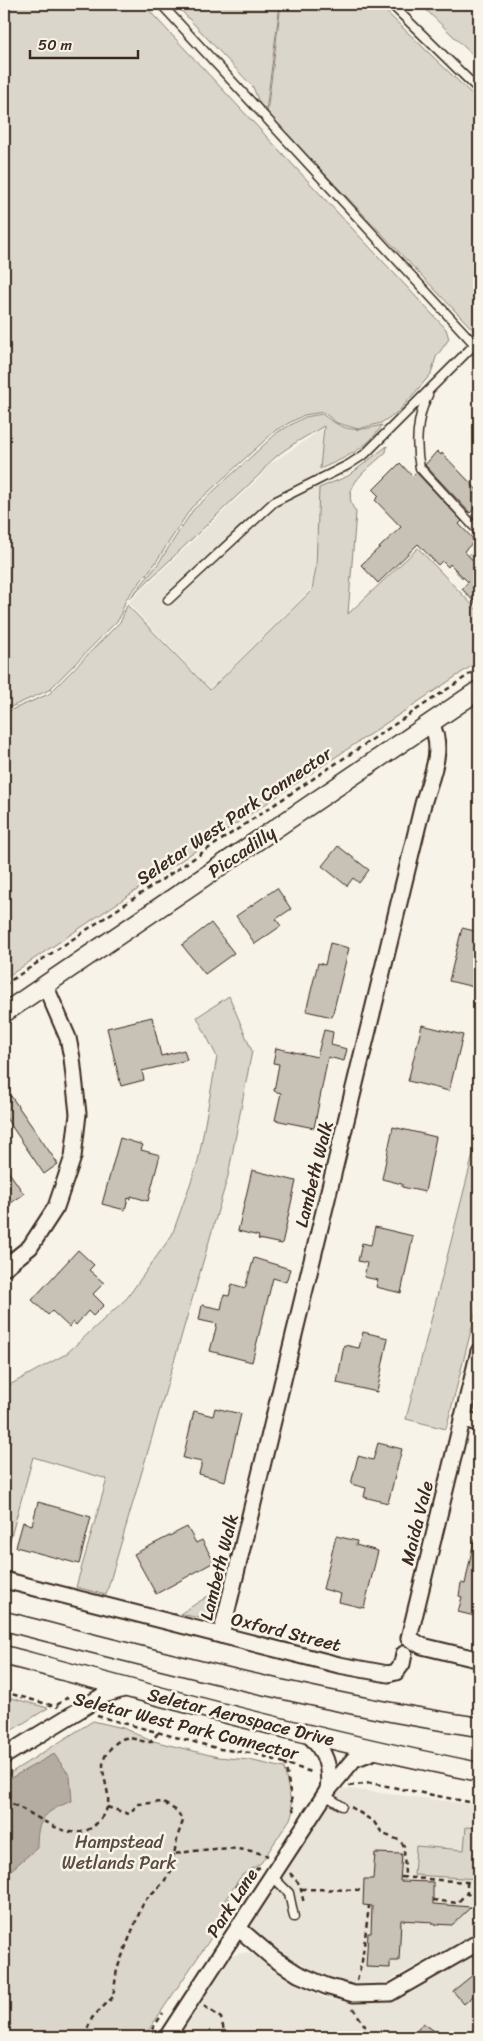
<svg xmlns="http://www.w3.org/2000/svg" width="483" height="2041" viewBox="0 0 483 2041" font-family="Sriracha,sans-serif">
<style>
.built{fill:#e9e4d9}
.green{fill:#dbd6cb;stroke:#8b8074}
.water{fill:#b4aca0;stroke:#84786c}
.building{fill:#c8c1b6;stroke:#3b2a1e}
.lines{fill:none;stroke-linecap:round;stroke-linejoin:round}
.service-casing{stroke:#3b2a1e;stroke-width:11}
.minor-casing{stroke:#3b2a1e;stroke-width:19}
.tertiary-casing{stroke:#3b2a1e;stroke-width:21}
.path{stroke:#3b2a1e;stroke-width:2.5;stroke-dasharray:5 4;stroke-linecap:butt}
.service{stroke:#f7f3e8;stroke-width:8}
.minor{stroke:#f7f3e8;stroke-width:15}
.tertiary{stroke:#f7f3e8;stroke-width:18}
.labels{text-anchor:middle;stroke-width:5;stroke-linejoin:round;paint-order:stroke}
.street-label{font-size:18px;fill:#3b2a1e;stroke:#f7f3e8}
.park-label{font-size:18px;fill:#5b4c41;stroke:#f7f3e8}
</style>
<rect width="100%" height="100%" fill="#f7f3e8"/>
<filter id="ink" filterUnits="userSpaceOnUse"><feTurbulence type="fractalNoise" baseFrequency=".02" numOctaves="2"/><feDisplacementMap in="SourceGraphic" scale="10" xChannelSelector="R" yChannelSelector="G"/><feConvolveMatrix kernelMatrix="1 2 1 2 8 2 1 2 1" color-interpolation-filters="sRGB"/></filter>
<g filter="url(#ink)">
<g class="built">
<polygon points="322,429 315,567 311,589 210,689 128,603 261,476 266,467"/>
<polygon points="341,1788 479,1805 479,1931 385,1983 364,1986 331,1980 286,1956 249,1925"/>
<polygon points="479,1951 479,2029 470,2037 178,2037 230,1957 234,1955 247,1952 258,1957 282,1976 325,1998 344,2002 378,2003 399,1998"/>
</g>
<g class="green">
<polygon points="4,4 143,4 446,329 449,339 436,357 431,374 399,411 381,423 358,429 337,423 323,412 304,415 276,430 191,508 154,565 126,599 119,619 49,690 4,710"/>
<polygon points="175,4 280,4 266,111 260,105 253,87"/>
<polygon points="281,4 378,4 479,101 479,336 267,113"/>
<polygon points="420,4 479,4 479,61"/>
<path d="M322,414C346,432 354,432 382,425C368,449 344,458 320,469L324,426C302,439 274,453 260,474L129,599L156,567L193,510L278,432L305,417Z"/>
<path d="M387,446L386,452C370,468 337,487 356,512L348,614L418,548L479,612V661L4,979V713L49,694L121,621L127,605L210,690L312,590L316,567L319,488L348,476Z"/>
<polygon points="474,550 479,555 479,562 462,578 454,570"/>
<polygon points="229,996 252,1051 228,1176 106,1595 76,1587 107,1479 33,1457 4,1562 4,1388 66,1354 127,1298 172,1235 198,1162 217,1057 197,1017"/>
<polygon points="479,1131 479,1299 446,1429 406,1419"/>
<path d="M222,1587C214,1623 215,1621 180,1614Z"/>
<polygon points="4,1696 48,1708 4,1735"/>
<polygon points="93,1721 123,1728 149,1740 218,1757 249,1760 284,1768 293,1811 290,1819 261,1863 242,1875 224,1901 223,1920 144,2037 4,2037 4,1783 7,1775"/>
<polygon points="466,1827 479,1828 479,1879 414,1875 416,1846 464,1850"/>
</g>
<path class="water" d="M54,1754L70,1776L72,1801C44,1812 37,1818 37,1848L4,1876V1788L9,1779Z"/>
<g class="building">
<polygon points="437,451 441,455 442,453 479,492 479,504 470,513 425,465"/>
<polygon points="400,463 412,476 416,472 462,521 459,524 475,541 464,551 479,567 479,607 462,589 468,582 450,564 448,567 442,561 438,565 418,544 378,583 361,565 401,527 375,500 379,496 373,490"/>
<polygon points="338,846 369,870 359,883 353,878 347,886 322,866"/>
<polygon points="277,888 291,909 276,919 281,926 255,944 236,916"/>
<polygon points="211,923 234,953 205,974 182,945"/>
<polygon points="462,928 479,932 479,964 474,987 449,981"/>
<polygon points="330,943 349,948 332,1017 306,1011 318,963 325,965"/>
<polygon points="152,1017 161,1056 184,1050 187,1060 142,1071 144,1080 121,1086 107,1028"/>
<polygon points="422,1025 463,1035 449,1091 408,1081"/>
<polygon points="324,1030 333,1032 331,1045 347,1049 344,1061 328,1057 314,1128 275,1120 281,1093 274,1091 279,1064 273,1063 276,1048 317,1057"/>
<polygon points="11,1096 58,1164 44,1174 4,1115 4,1101"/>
<polygon points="393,1127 436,1137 425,1192 402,1187 402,1184 382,1179"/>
<polygon points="120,1138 143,1145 141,1150 160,1155 148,1201 131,1196 131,1199 128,1198 125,1210 102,1204"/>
<polygon points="4,1165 24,1194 8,1205 4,1198"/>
<polygon points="252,1170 296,1181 282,1244 258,1239 259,1236 238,1231"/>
<polygon points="375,1227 413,1236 401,1293 376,1287 378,1280 364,1277 367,1263 358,1261 362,1243 371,1245"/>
<polygon points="78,1250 94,1265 89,1270 104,1283 93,1294 104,1305 93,1316 88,1311 76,1325 73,1322 69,1327 52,1311 48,1315 32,1300"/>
<polygon points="254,1258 290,1269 286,1282 273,1278 252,1362 210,1351 217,1324 199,1320 202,1305 221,1309 224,1295 229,1296 232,1284 245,1288"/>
<polygon points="363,1332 388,1338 377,1392 337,1383 344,1345 359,1348"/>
<polygon points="215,1408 241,1414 225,1481 199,1474 202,1462 183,1458 194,1411 213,1416"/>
<polygon points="378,1443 402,1449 388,1503 364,1497 366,1488 351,1484 358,1456 373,1460"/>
<polygon points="38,1502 91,1517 79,1564 16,1547 23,1522 32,1525"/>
<polygon points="187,1527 196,1543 202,1540 214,1562 156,1594 134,1554"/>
<polygon points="336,1536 357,1541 356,1545 378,1551 364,1608 339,1602 341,1594 323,1589"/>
<polygon points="474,1540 479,1540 479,1617 458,1612 462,1597 459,1596 461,1583 465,1584"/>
<polygon points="375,1853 402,1854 400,1881 433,1882 433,1904 471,1907 452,1925 433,1924 433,1922 401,1920 399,1961 390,1961 390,1968 366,1967 368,1933 371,1933 372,1906 363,1905 364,1879 373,1879"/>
<polygon points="479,1970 479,1991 464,2004 453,1991"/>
<polygon points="423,2023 443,2037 412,2037"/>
</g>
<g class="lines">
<defs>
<g id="service">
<polyline points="161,4 479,349"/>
<polyline points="391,4 479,90"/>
<path d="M428,395C417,416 415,445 420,468L479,532"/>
<polyline points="168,600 274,502 348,465 365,454 475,344"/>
<polyline points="325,1795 342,1806"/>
<polyline points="272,1876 289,1893 294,1917"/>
</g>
<g id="minor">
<polyline points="4,1268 30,1247 56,1207 73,1157 78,1114 72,1058 68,1038 45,985"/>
<polyline points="462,1419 479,1423"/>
<polyline points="4,1580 339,1665 388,1674 396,1672 402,1664 404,1654"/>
<path d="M221,1635L423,804C431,775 445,751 431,723"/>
<polyline points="472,1658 422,1646 409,1638 479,1351"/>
<path d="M308,1734C325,1750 331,1767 328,1790"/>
<polyline points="4,1756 104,1695 127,1688"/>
<polyline points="238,1928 273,1958 298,1974 326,1986 354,1994 390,1993 479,1942"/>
<polyline points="167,2037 328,1790 354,1759 375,1751"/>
</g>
<g id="tertiary">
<polyline points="4,1013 479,690"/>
<path d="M4,1621C162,1661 318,1703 479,1727"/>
<path d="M4,1655C161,1697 319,1740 479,1772"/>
</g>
</defs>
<use href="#service" class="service-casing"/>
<use href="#minor" class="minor-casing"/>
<use href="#tertiary" class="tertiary-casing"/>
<g class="path">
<polyline points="4,985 479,668"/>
<polyline points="4,1692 58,1707"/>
<polyline points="57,1705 68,1697"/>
<polyline points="97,1716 220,1749 257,1754 314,1773"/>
<polyline points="285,1762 294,1814"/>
<polyline points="4,1774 10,1770"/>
<polyline points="349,1786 371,1783 479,1804"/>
<path d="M4,1801C32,1808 70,1850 96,1824C100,1820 105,1813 107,1808C113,1788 93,1767 110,1749C114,1744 119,1740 125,1738C134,1737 143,1743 151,1742L158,1733"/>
<path d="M107,1807L129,1814L138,1804L162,1802L177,1811L183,1821L178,1835L174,1854C206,1849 238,1844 268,1856"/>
<polyline points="351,1807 374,1822 383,1834 399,1840 404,1846 405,1878"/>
<polyline points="290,1873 300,1885 304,1904"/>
<polyline points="401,1877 479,1883"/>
<polyline points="467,1882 467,1893 479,1905"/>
<polyline points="301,1889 363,1890"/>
<polyline points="433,1900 457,1903 467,1893"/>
<path d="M224,1921C226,1895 237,1880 260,1867"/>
<polyline points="357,1980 362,1961 369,1906"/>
<polyline points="204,2006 221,2018 224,2031 219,2037"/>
<polyline points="353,2008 365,2026 359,2037"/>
<polyline points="84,2037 92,2018 113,1997 117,1969 144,1901 163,1883 171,1871 174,1854"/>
<polyline points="147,2037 163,2013"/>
</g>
<use href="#service" class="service"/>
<use href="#minor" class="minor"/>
<use href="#tertiary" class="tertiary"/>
</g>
</g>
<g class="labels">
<g class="street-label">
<text transform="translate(234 816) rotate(-34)" y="6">Seletar West Park Connector</text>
<text transform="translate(242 852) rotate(-34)" y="6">Piccadilly</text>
<text transform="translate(314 1174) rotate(-76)" y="6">Lambeth Walk</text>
<text transform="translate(417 1523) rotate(-76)" y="6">Maida Vale</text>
<text transform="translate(219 1567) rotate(-76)" y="6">Lambeth Walk</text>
<text transform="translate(286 1632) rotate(14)" y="6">Oxford Street</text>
<text transform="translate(241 1717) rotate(14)" y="6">Seletar Aerospace Drive</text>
<text transform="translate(186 1726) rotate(14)" y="6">Seletar West Park Connector</text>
<text transform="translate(232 1903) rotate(-57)" y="6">Park Lane</text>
</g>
<g class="park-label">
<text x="119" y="1848">Hampstead<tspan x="119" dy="21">Wetlands Park</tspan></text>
</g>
</g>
<rect width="483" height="2041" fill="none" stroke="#f7f3e8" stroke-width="20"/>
<rect x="10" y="10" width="463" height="2021" fill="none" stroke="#3b2a1e" stroke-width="2" filter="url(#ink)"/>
<path d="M30 50v8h108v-8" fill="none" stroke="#3b2a1e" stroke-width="2.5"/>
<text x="38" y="50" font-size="15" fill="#3b2a1e" stroke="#f7f3e8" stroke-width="4" paint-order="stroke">50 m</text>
</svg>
